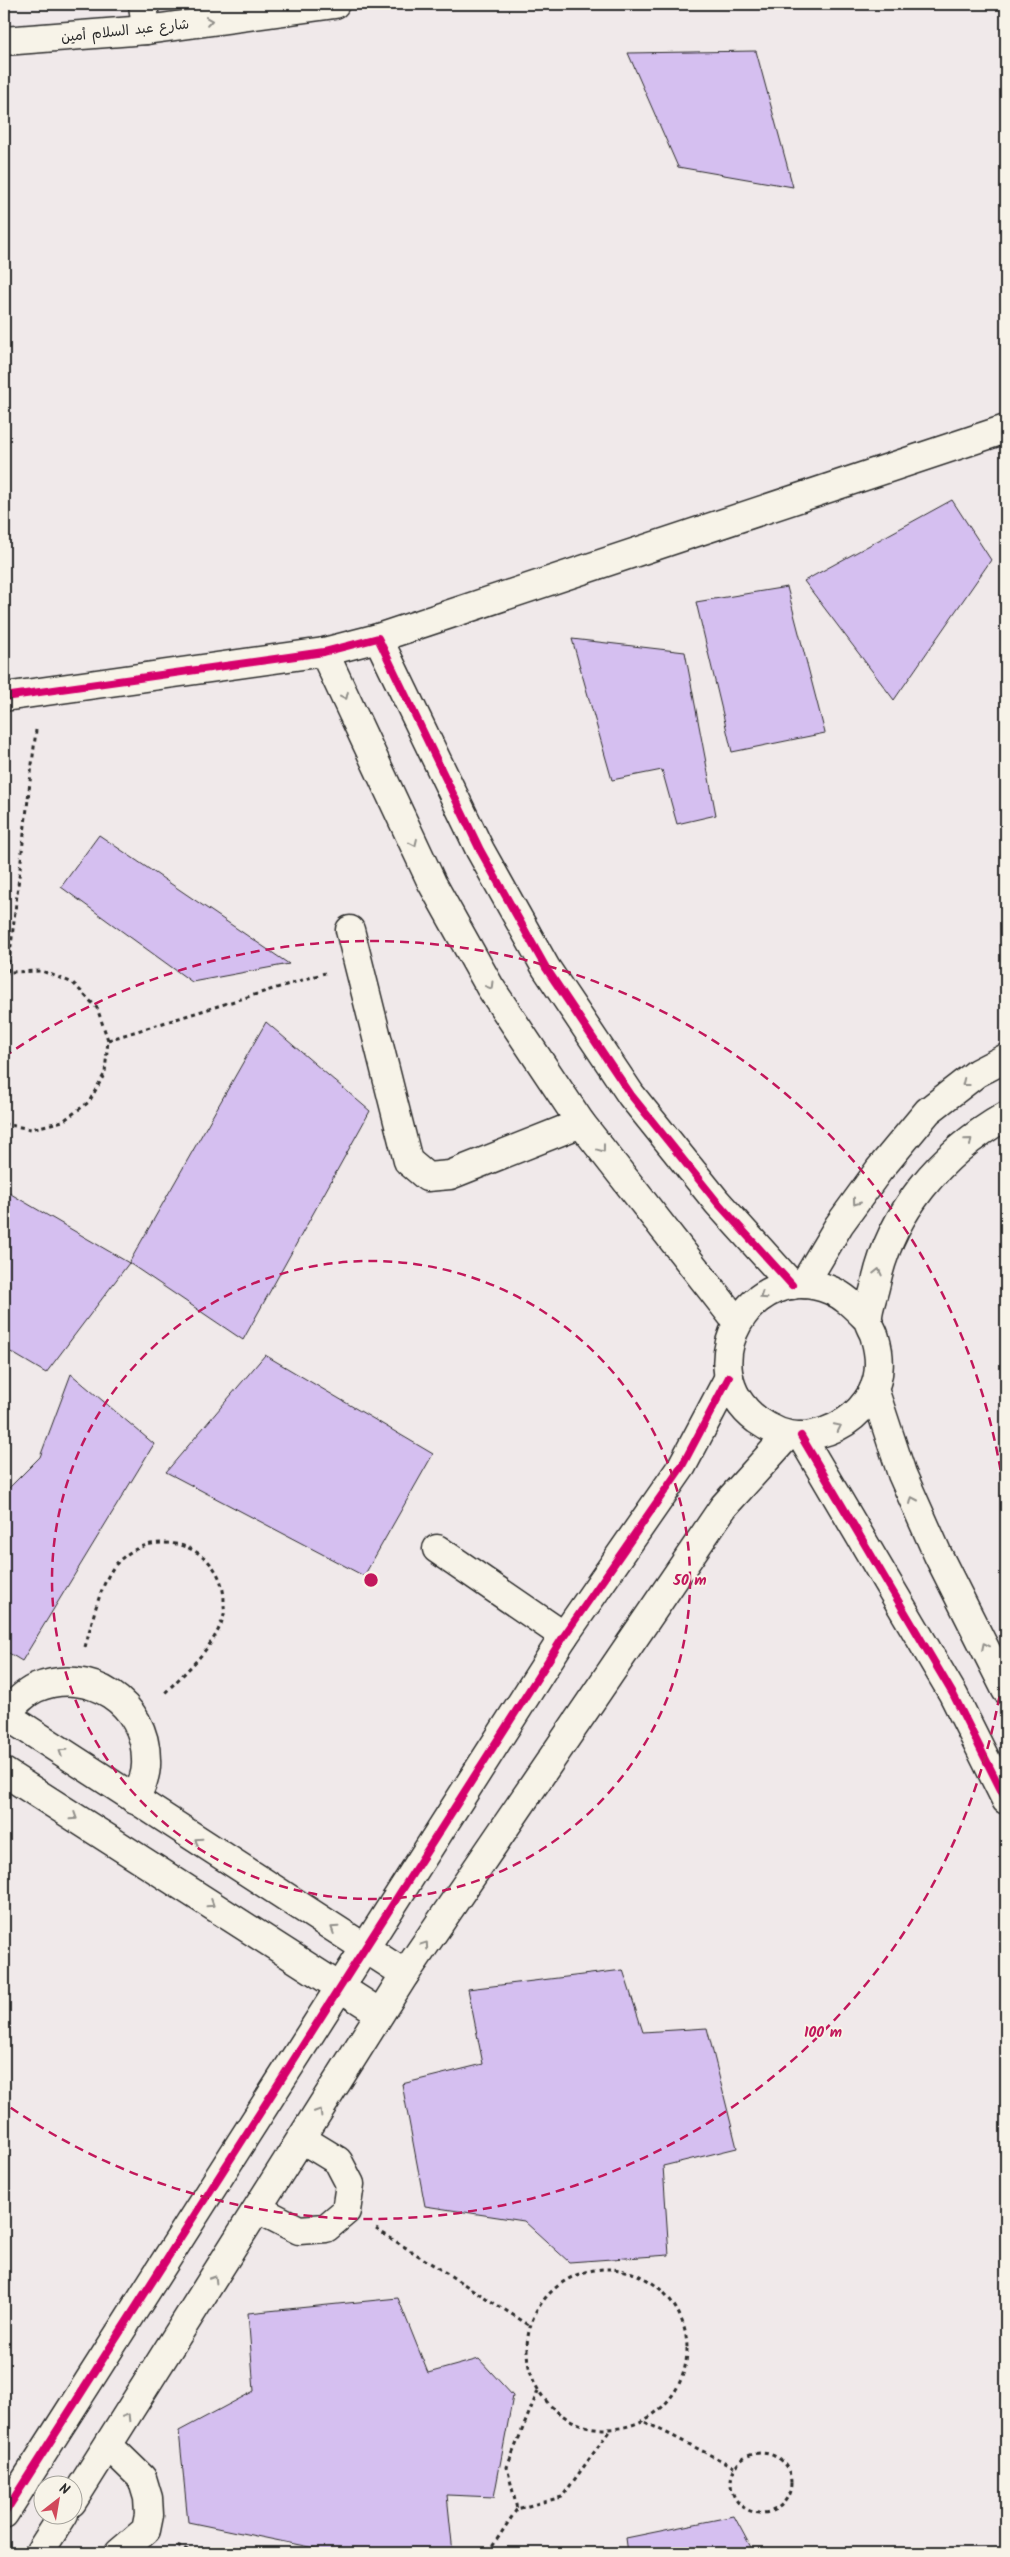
<svg xmlns="http://www.w3.org/2000/svg" width="1010" height="2557" viewBox="0 0 1010 2557" font-family="Kalam,'Playpen Sans Arabic',sans-serif">
<style>
.building{fill:#d5bff0;stroke:#2b2b2b}
.lines{fill:none;stroke-linecap:round;stroke-linejoin:round}
.minor-casing{stroke:#2b2b2b;stroke-width:31}
.path{stroke:#2b2b2b;stroke-width:3;stroke-dasharray:4 4;stroke-linecap:butt}
.minor{stroke:#f7f3e8;stroke-width:28}
.cycleway-casing{stroke:#f7f3e8;stroke-width:11}
.cycleway{stroke:#d6006c;stroke-width:8}
.oneway{stroke:#918f8a}
.ring{fill:none;stroke:#c2185b;stroke-width:2.5;stroke-dasharray:9 6}
.labels{text-anchor:middle;stroke-width:4;stroke-linejoin:round;paint-order:stroke}
.street-label{font-size:14px;fill:#2b2b2b;stroke:#f7f3e8}
.centre{fill:#c2185b;stroke:#f7f3e8;stroke-width:2.5}
.ring-label{font-size:15px;text-anchor:middle;font-weight:bold;fill:#c2185b;stroke:#f7f3e8;stroke-width:4;stroke-linejoin:round;paint-order:stroke}
</style>
<rect width="100%" height="100%" fill="#f0e9ea"/>
<filter id="ink" filterUnits="userSpaceOnUse"><feTurbulence type="fractalNoise" baseFrequency=".02" numOctaves="2"/><feDisplacementMap in="SourceGraphic" scale="10" xChannelSelector="R" yChannelSelector="G"/><feConvolveMatrix kernelMatrix="1 2 1 2 8 2 1 2 1" color-interpolation-filters="sRGB"/></filter>
<g filter="url(#ink)">
<g class="building">
<polygon points="756,51 793,187 678,167 628,53"/>
<polygon points="952,500 991,560 894,700 804,581"/>
<polygon points="787,587 825,733 732,752 696,602"/>
<polygon points="572,639 685,652 716,815 677,824 662,770 612,780"/>
<polygon points="99,835 289,964 192,982 61,887"/>
<polygon points="266,1022 370,1111 243,1340 129,1263"/>
<polygon points="4,1190 129,1263 46,1373 4,1348"/>
<polygon points="265,1355 433,1454 364,1576 166,1472"/>
<polygon points="71,1374 154,1444 22,1661 4,1650 4,1493 40,1457"/>
<polygon points="623,1970 643,2032 707,2028 737,2148 663,2166 669,2255 569,2262 524,2221 425,2206 402,2084 483,2064 468,1989"/>
<polygon points="398,2298 428,2373 479,2359 513,2396 494,2497 447,2495 453,2553 320,2553 319,2549 188,2522 179,2431 254,2391 248,2313"/>
<polygon points="734,2516 754,2553 628,2553 626,2538"/>
</g>
<g class="lines">
<defs>
<g id="minor">
<polyline points="143,4 146,30"/>
<polyline points="4,41 146,30 335,4"/>
<polyline points="378,638 480,850 546,968 631,1095 717,1202 792,1285"/>
<polyline points="324,652 432,883 490,987 581,1123 737,1322"/>
<polyline points="4,697 324,652 378,638 1006,429"/>
<polyline points="350,930 408,1161 427,1177 450,1175 581,1123"/>
<polyline points="804,1284 839,1225 879,1170 928,1111 977,1073 1006,1058"/>
<path d="M868,1320C856,1308 845,1296 830,1290C751,1257 688,1368 757,1420C771,1430 788,1438 806,1436C835,1432 857,1419 872,1393C881,1376 880,1355 875,1338C874,1332 869,1326 868,1320C867,1311 873,1296 875,1287C890,1213 941,1153 1006,1116"/>
<polyline points="874,1389 902,1474 938,1555 1006,1690"/>
<polyline points="801,1436 953,1694 1006,1800"/>
<polyline points="437,1549 564,1636"/>
<polyline points="4,1714 405,1974"/>
<path d="M5,1715C14,1705 23,1694 36,1688C89,1666 146,1703 146,1760C147,1774 141,1787 135,1800"/>
<polyline points="4,1772 380,2013"/>
<polyline points="258,2209 299,2230 326,2228 346,2211 350,2184 338,2161 302,2139"/>
<polyline points="109,2446 142,2478 148,2498 149,2515 146,2530 119,2553"/>
<polyline points="72,2502 405,1974 724,1506 788,1435"/>
<polyline points="4,2514 564,1636 682,1466 729,1377"/>
<polyline points="39,2553 64,2514"/>
</g>
</defs>
<use href="#minor" class="minor-casing"/>
<g class="path">
<polyline points="8,972 36,730"/>
<polyline points="4,974 8,972 42,971 73,983 97,1008 108,1040 105,1073 89,1102 63,1121 31,1129 4,1124"/>
<polyline points="108,1040 325,973"/>
<path d="M85,1647C92,1623 101,1577 120,1560C159,1524 225,1548 224,1603C224,1608 225,1614 223,1618C214,1648 184,1673 163,1695"/>
<polyline points="376,2229 529,2325"/>
<circle cx="607" cy="2349" r="80"/>
<polyline points="538,2391 507,2467 517,2509 562,2497 610,2430"/>
<polyline points="645,2422 734,2467"/>
<circle cx="761" cy="2483" r="30"/>
<polyline points="177,2546 192,2553"/>
<polyline points="488,2553 517,2509"/>
</g>
<use href="#minor" class="minor"/>
<defs>
<g id="cycleway">
<polyline points="4,697 324,652 378,638 480,850 546,968 631,1095 717,1202 792,1285"/>
<polyline points="801,1436 953,1694 1006,1800"/>
<polyline points="4,2514 564,1636 682,1466 729,1377"/>
</g>
</defs>
<use href="#cycleway" class="cycleway-casing"/>
<use href="#cycleway" class="cycleway"/>
</g>
<defs><path id="oneway-chevron" d="M-2-3.5L2.5 0L-2 3.5" fill="none" stroke-width="1.6" stroke-linecap="round" stroke-linejoin="round" transform="scale(1.25)"/></defs>
<g class="oneway">
<use href="#oneway-chevron" transform="translate(209 21) rotate(-8)"/>
<use href="#oneway-chevron" transform="translate(345 696) rotate(65)"/>
<use href="#oneway-chevron" transform="translate(414 843) rotate(65)"/>
<use href="#oneway-chevron" transform="translate(490 986) rotate(59)"/>
<use href="#oneway-chevron" transform="translate(965 1083) rotate(142)"/>
<use href="#oneway-chevron" transform="translate(969 1141) rotate(-41)"/>
<use href="#oneway-chevron" transform="translate(602 1149) rotate(53)"/>
<use href="#oneway-chevron" transform="translate(856 1202) rotate(126)"/>
<use href="#oneway-chevron" transform="translate(878 1272) rotate(-77)"/>
<use href="#oneway-chevron" transform="translate(763 1296) rotate(146)"/>
<use href="#oneway-chevron" transform="translate(838 1427) rotate(-26)"/>
<use href="#oneway-chevron" transform="translate(913 1500) rotate(-114)"/>
<use href="#oneway-chevron" transform="translate(985 1646) rotate(-116)"/>
<use href="#oneway-chevron" transform="translate(62 1752) rotate(-147)"/>
<use href="#oneway-chevron" transform="translate(74 1817) rotate(33)"/>
<use href="#oneway-chevron" transform="translate(198 1841) rotate(-147)"/>
<use href="#oneway-chevron" transform="translate(211 1904) rotate(33)"/>
<use href="#oneway-chevron" transform="translate(334 1929) rotate(-147)"/>
<use href="#oneway-chevron" transform="translate(425 1945) rotate(-56)"/>
<use href="#oneway-chevron" transform="translate(319 2112) rotate(-58)"/>
<use href="#oneway-chevron" transform="translate(214 2279) rotate(-58)"/>
<use href="#oneway-chevron" transform="translate(127 2417) rotate(-58)"/>
</g>
</g>
<g class="ring">
<circle cx="371" cy="1580" r="319"/>
<path d="M1006 1652A639 639 0 0 1 4 2103M4 1057A639 639 0 0 1 1006 1508"/>
</g>
<g class="labels">
<g class="street-label">
<text transform="translate(125 30) rotate(-6)" y="5">شارع عبد السلام أمين</text>
</g>
</g>
<circle cx="371" cy="1580" r="8" class="centre"/>
<g class="ring-label">
<text x="690" y="1585">50 m</text>
<text x="823" y="2037">100 m</text>
</g>
<rect width="1010" height="2557" fill="none" stroke="#f7f3e8" stroke-width="20"/>
<rect x="10" y="10" width="990" height="2537" fill="none" stroke="#2b2b2b" stroke-width="2" filter="url(#ink)"/>
<g transform="translate(58 2500) rotate(31)"><circle r="24" fill="#f7f3e8" stroke="#a5a39c"/>
<path d="M0-4L9 19L0 12L-9 19Z" fill="#d1495b"/>
<text y="-8" font-size="14" font-weight="bold" text-anchor="middle" fill="#2b2b2b">N</text>
</g>
</svg>
